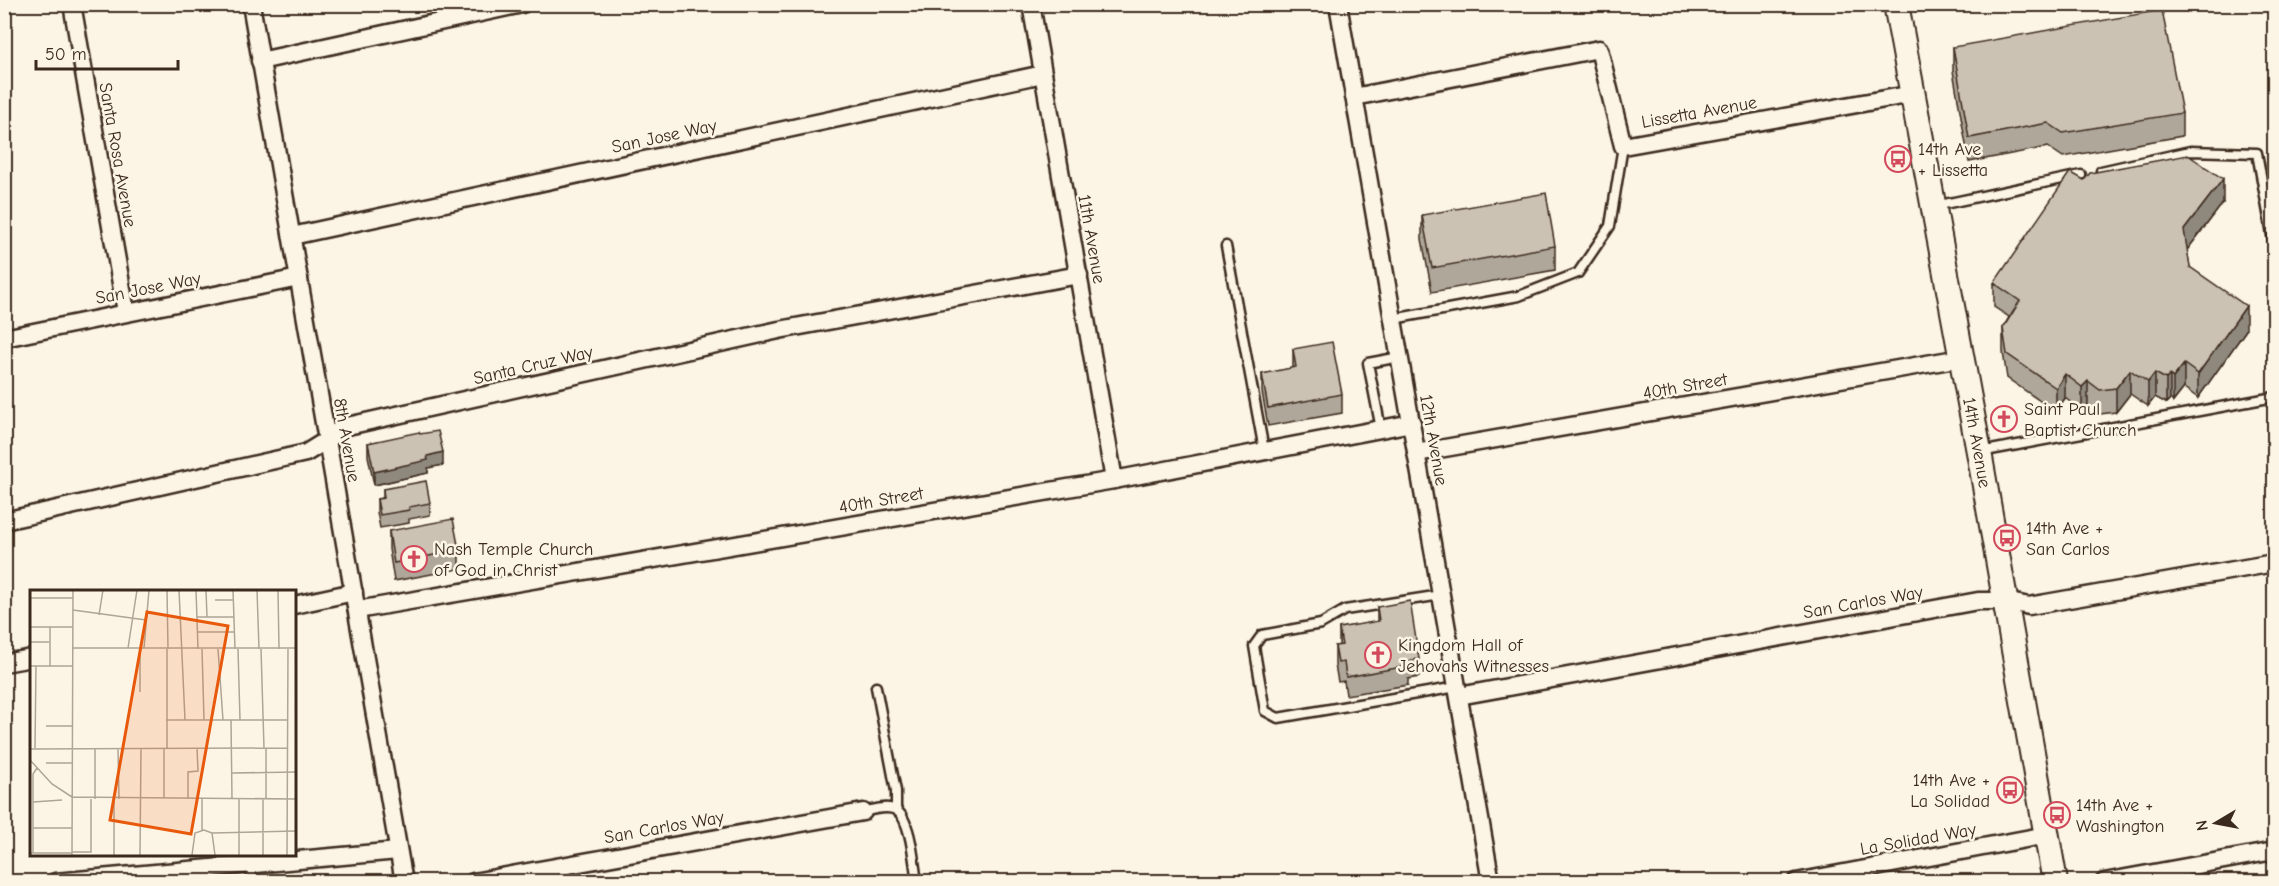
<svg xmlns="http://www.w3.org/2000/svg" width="2279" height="886" viewBox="0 0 2279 886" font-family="'Comic Neue',sans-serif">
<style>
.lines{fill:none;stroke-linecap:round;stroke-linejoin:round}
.lane-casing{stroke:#3b2a1e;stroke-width:13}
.street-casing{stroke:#3b2a1e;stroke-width:21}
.secondary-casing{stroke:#3b2a1e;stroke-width:28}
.lane{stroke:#fcf5e5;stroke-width:8}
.street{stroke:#fcf5e5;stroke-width:16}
.secondary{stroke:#fcf5e5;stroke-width:24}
.wall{fill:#afa79a;stroke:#3b2a1e;stroke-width:1.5}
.shaded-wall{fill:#8f887d;stroke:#3b2a1e;stroke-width:1.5}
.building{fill:#ccc2b3;stroke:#3b2a1e;stroke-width:1.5}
.labels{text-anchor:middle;stroke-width:5;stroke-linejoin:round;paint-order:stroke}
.street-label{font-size:18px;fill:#3b2a1e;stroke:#fcf5e5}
.poi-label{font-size:18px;fill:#3b2a1e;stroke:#fcf5e5;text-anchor:start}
.inset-road{fill:none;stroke:#afa495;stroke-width:1.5}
.view{fill:#e8590c;fill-opacity:0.15;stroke:#e8590c;stroke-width:3}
.inset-edge{fill:none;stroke:#3b2a1e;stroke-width:3}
</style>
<rect width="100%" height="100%" fill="#fcf5e5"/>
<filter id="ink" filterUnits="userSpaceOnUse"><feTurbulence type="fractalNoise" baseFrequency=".0167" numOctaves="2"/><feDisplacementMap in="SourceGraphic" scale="12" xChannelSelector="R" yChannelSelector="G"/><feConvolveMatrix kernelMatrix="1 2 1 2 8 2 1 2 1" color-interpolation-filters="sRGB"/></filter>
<g filter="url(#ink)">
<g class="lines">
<defs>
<g id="lane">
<polyline points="2101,171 2190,151 2257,153 2274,246"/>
<polyline points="1935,206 2081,175"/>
<polyline points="1226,246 1264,450"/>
<polyline points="1393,319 1519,296 1578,273 1610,226 1623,146"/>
<polyline points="1381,429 1368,363 1400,357"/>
<polyline points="1980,452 2274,397"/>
<polyline points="1441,595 1345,610 1321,624 1262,635 1254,646 1265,711 1278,718 1457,687"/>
<polyline points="876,687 896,791 896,810"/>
<path d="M863,812C871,810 887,805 896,810C911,819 914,864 917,882"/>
<polyline points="248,854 253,882"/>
</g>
<g id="street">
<polyline points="72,4 126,312"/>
<polyline points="251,4 404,882"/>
<polyline points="1031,4 1114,480"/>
<polyline points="1338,4 1491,882"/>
<polyline points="260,61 522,4"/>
<polyline points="1354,97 1599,49 1623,146 1913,94"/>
<polyline points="292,236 1043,74"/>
<polyline points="4,338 299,278"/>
<polyline points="1416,453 1961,358"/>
<polyline points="4,521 306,453 327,440 343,427 779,330 1079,275"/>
<polyline points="294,605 354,592"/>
<polyline points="357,610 1114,480 1412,423"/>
<polyline points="4,663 32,658"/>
<polyline points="1459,696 1978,601 2005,601 2029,606 2274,563"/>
<polyline points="55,882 398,851"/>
<polyline points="473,882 863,812"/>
<polyline points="1796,882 2047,835"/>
<polyline points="2104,882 2274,851"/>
</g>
<g id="secondary">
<path id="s1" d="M1896,4L1979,452L2055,882"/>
</g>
</defs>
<use href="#lane" class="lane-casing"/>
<use href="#street" class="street-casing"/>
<use href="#secondary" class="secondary-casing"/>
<use href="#lane" class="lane"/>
<use href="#street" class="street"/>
<use href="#secondary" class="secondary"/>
</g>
<g class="wall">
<polygon points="1953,47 2182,113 2182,136 2063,157 2048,147 1969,162 1953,71"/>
<polygon points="2084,180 2223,203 2187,250 2190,267 2246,330 2198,398 2184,388 2173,402 2170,399 2166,403 2155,397 2148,406 2130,394 2116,412 2100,414 2088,405 2082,411 2065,398 2056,412 2007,378 2003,352 2003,328 2009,317 1994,307 1994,283"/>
<polygon points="1422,215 1555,246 1555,270 1432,292 1422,239"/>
<polygon points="1293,349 1342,394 1342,413 1268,426 1262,392 1262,374 1293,368"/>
<polygon points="420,434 443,465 428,468 428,473 374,485 368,456 368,443"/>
<polygon points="383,489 430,503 430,515 409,519 409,523 380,528 377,512 377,499 383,498"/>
<polygon points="389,531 459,550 459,569 394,581 389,549"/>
<polygon points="1377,607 1419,659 1419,677 1408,679 1408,685 1346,695 1344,681 1338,682 1335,665 1335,646 1339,646 1339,628 1377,622"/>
</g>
<g class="shaded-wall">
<polygon points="2223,179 2223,203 2184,254 2184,230"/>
<polygon points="2246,306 2246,330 2198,398 2198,374"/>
<polygon points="2184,364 2184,388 2173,402 2173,378"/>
<polygon points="2130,370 2130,394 2116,412 2116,388"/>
<polygon points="2155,373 2155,397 2148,406 2148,382"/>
<polygon points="2065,374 2065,398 2056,412 2056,388"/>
<polygon points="2170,375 2170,399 2166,403 2166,379"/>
<polygon points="2088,381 2088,405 2082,411 2082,387"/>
<polygon points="443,452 443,465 428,468 428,473 374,485 374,472 427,456"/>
</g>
<g class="building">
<polygon points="2162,10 2182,113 2063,133 2048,123 1969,138 1953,47"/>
<polygon points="2188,155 2223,179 2184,230 2190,267 2246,306 2198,374 2184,364 2173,378 2170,375 2166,379 2155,373 2148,382 2130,370 2116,388 2100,390 2088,381 2082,387 2065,374 2056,388 2007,354 2003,328 2020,301 1994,283 2070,172 2084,180 2090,173"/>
<polygon points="1546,193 1555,246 1432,268 1422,215"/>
<polygon points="1332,342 1342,394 1268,408 1262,374 1296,367 1293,349"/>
<polygon points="438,431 443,452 427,456 428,460 374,472 368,443 419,432 420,434"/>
<polygon points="426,481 430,503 409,507 409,510 380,515 377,499 384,498 383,489"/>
<polygon points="453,519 459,550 394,563 389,531"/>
<polygon points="1410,601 1419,659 1407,661 1408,666 1346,677 1344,662 1338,663 1335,646 1342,645 1339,628 1379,621 1377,607"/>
</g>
</g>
<defs>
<symbol id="bus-ring" viewBox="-11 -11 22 22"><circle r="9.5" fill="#fcf5e5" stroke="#d1495b" stroke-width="1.5"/><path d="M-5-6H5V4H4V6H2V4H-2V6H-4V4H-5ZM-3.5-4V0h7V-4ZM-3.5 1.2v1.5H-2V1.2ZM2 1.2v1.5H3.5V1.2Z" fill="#d1495b"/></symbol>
<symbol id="church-ring" viewBox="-11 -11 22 22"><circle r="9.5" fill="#fcf5e5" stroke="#d1495b" stroke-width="1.5"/><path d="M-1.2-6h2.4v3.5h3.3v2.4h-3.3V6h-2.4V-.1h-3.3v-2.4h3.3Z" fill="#d1495b"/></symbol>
</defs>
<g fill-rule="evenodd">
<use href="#bus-ring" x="1883" y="144" width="30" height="30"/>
<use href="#church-ring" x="1989" y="404" width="30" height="30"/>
<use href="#bus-ring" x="1992" y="523" width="30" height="30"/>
<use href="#church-ring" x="399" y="544" width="30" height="30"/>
<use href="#church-ring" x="1363" y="640" width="30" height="30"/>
<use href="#bus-ring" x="1995" y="775" width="30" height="30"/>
<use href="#bus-ring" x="2042" y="800" width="30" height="30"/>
</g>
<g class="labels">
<g class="street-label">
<text transform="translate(1699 112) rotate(-10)" y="6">Lissetta Avenue</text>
<text transform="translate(664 136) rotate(-12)" y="6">San Jose Way</text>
<text transform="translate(118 155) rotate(80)" y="6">Santa Rosa Avenue</text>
<text transform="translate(1092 239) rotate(80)" y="6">11th Avenue</text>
<text transform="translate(148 288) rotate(-11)" y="6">San Jose Way</text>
<text transform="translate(533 365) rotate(-13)" y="6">Santa Cruz Way</text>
<text transform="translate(1685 386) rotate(-10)" y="6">40th Street</text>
<text transform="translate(347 440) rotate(80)" y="6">8th Avenue</text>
<text transform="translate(1434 440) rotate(80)" y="6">12th Avenue</text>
<text dy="6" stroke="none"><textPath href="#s1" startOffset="446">14th Avenue</textPath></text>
<text transform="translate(881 500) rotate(-10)" y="6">40th Street</text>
<text transform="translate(1863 602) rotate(-10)" y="6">San Carlos Way</text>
<text transform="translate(664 827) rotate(-10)" y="6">San Carlos Way</text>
<text transform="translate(1918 839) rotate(-10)" y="6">La Solidad Way</text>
</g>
<g class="poi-label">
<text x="1918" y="155">14th Ave<tspan x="1918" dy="21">+ Lissetta</tspan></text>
<text x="2024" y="415">Saint Paul<tspan x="2024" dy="21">Baptist Church</tspan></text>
<text x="2026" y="534">14th Ave +<tspan x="2026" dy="21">San Carlos</tspan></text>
<text x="434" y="555">Nash Temple Church<tspan x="434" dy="21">of God in Christ</tspan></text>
<text x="1398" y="651">Kingdom Hall of<tspan x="1398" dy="21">Jehovahs Witnesses</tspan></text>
<text x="1990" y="786" text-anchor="end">14th Ave +<tspan x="1990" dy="21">La Solidad</tspan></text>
<text x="2076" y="811">14th Ave +<tspan x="2076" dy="21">Washington</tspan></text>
</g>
</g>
<g transform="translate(30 590)">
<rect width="266" height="266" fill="#fcf5e5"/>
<path class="inset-road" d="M137,0L138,59M149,0L155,130M166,0L168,59M176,0L177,27M203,0L205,59M227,0L229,59M248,0L249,59M0,8H43M185,10H203M43,20L116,30M69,25L73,0M167,27H204M0,37H43M20,37V76M167,42H205M0,52H19M43,58H266M98,58L107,0M114,58L119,0M110,59V102M137,59V158M172,59L174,130M188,59L193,130M208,59L210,130M231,59L234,158M0,76H43M136,130H257M201,130L202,209M16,136H42M5,158L6,76M65,158V209M88,158L89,209M236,158V209M0,159L257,158M0,170L22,194L42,207M16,173H42M202,183L266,182M42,207L266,209M84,209V265M134,209V158M158,209V182L168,181L167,158M233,209V265M3,212L32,210M3,238H42M172,240V209M182,243L266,241M182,243L185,265M42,262H61V209M0,263H42M3,263V184L7,178M42,265L43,0M110,265L111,158M162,265L165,243L174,240L182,243M209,265V209M257,265L258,59"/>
<path class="view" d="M117,22L198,36L161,244L80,230Z"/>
<rect width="266" height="266" class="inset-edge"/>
</g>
<rect width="2279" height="886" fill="none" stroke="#fcf5e5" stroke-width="24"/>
<rect x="12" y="12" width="2255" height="862" fill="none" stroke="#3b2a1e" stroke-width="2" filter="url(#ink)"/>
<g transform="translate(2216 823) rotate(260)" stroke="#fcf5e5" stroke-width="4.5" paint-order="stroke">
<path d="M0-4.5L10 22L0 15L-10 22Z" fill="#3b2a1e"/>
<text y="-9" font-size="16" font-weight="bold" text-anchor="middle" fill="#3b2a1e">N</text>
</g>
<path d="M36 60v9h142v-9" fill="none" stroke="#3b2a1e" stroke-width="3"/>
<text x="45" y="60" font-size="18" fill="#3b2a1e" stroke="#fcf5e5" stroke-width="4.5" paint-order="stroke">50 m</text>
</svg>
